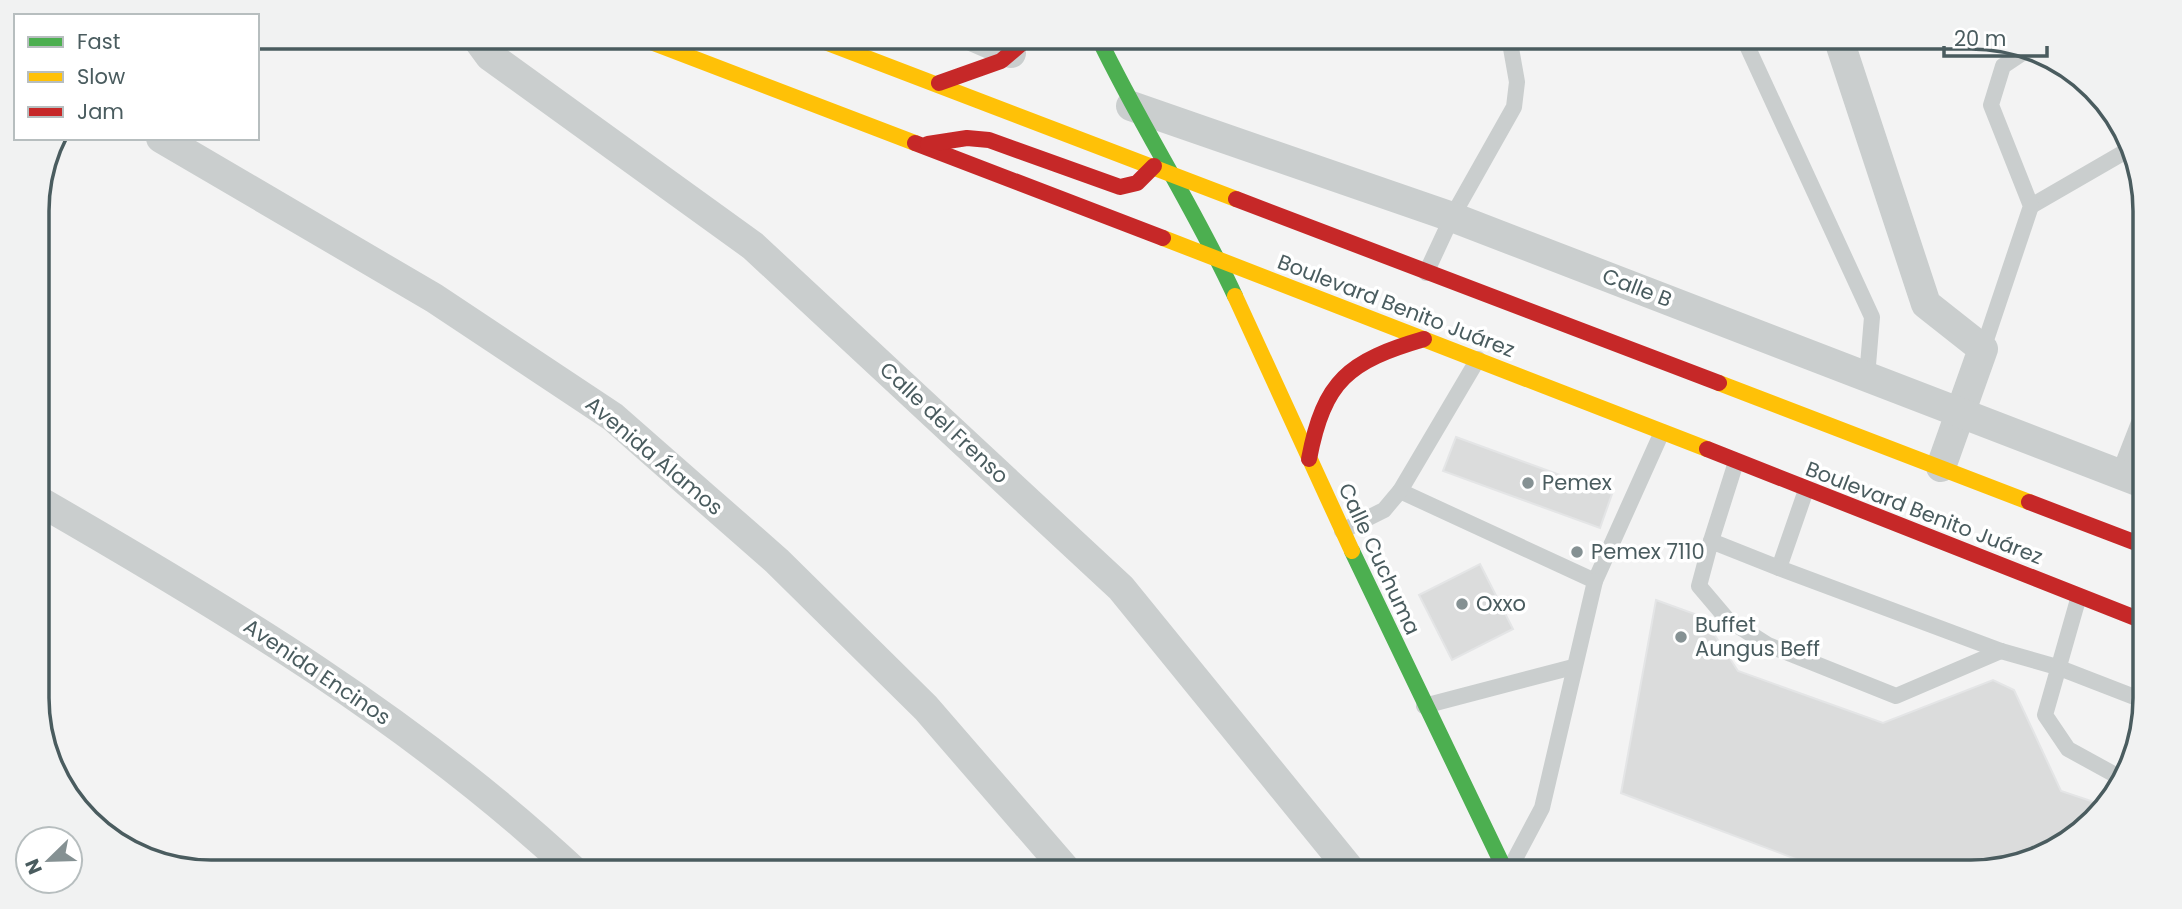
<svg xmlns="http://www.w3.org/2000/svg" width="2182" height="909" viewBox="0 0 2182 909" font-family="Poppins,sans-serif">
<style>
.building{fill:#dbdcdc;stroke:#e4e5e6;stroke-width:2}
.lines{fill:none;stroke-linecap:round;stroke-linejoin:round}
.lane{stroke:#cacece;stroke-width:16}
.street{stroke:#cacece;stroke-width:30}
.fast{stroke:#4caf50;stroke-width:16}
.slow{stroke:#ffc107;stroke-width:16}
.jam{stroke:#c62828;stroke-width:16}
.poi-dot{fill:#859193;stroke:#fff;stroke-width:2.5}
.labels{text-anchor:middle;stroke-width:7;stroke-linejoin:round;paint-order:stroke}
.street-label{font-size:21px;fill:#4a5c5f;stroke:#fff}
.poi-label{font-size:21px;fill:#4a5c5f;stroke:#fff;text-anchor:start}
.rim{fill:none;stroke:#4a5c5f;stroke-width:3.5}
</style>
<rect width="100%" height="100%" fill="#f3f3f3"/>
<g class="building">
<polygon points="1456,437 1612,494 1600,528 1443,471"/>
<polygon points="1480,564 1513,629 1452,660 1419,595"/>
<polygon points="1656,600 1703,617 1738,671 1883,723 1993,680 2014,690 2061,791 2100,804 2077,836 1982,872 1806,872 1809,864 1621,793"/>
</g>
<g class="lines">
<g class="lane">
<polyline points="1743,37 1872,317 1867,377"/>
<polyline points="2031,206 2128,150"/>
<polyline points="1426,273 1452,217 1514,107 1517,82 1509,37"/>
<polyline points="1983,349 2031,206 1991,105 2003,66 2030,48"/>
<polyline points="1478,359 1400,491 1595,581 1662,432"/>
<polyline points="2119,474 2140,420"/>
<polyline points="1806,490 1779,568 2001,651 2057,667 2137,698"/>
<polyline points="1342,531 1384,510 1400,491"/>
<polyline points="1711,541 1736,462"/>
<polyline points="1779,568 1711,541 1699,586 1727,619 1768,645 1896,696 2001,651"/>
<polyline points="2079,596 2045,715 2068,749 2119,777"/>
<polyline points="1424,706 1573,667"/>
<polyline points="1508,872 1542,808 1595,581"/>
</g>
<g class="street">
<polyline points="476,37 490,56 753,246 1121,588 1352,872"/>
<polyline points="974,37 1011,53"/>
<polyline points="1838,37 1926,304 1983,349 1941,467"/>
<polyline points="1131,106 1452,217 2140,482"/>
<polyline points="161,138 434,298 613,417 777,561 926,708 1068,872"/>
<path d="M39,501C228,610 415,722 575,872"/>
</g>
<g class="fast">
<path d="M1098,37C1140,125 1194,207 1235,296"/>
<polyline points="1352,551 1506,872"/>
</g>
<g class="slow">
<polyline points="638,37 915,143"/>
<polyline points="812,37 1236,199"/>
<polyline points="1163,238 1707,449"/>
<polyline points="1235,296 1352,551"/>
<polyline points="1719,383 2029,502"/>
</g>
<g class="jam">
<polyline points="939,83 1001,61 1029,37"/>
<polyline points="915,143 1163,238"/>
<polyline points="928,144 967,138 989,140 1120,187 1137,183 1154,166"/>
<polyline points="1236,199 1719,383"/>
<polyline points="1707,449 2138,619"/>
<path d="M1309,459C1324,380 1349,361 1424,339"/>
<polyline points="2029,502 2139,544"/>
</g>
</g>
<g class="poi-dot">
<circle cx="1528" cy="483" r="7"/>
<circle cx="1577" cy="552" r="7"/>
<circle cx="1462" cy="604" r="7"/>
<circle cx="1681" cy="637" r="7"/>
</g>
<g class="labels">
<g class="street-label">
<text transform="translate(1637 288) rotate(21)" y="7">Calle B</text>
<text transform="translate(1396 306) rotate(21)" y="7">Boulevard Benito Juárez</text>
<text transform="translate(944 423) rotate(43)" y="7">Calle del Frenso</text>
<text transform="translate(654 456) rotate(40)" y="7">Avenida Álamos</text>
<text transform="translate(1924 513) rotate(21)" y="7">Boulevard Benito Juárez</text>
<text transform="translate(1379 559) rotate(65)" y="7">Calle Cuchuma</text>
<text transform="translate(317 672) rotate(34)" y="7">Avenida Encinos</text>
</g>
<g class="poi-label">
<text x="1542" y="490">Pemex</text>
<text x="1591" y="559">Pemex 7110</text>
<text x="1476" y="611">Oxxo</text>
<text x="1695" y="632">Buffet<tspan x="1695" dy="24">Aungus Beff</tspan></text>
</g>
</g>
<path d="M0 0H2182V909H0ZM211 49H1971A162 162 0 0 1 2133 211V698A162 162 0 0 1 1971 860H211A162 162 0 0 1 49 698V211A162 162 0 0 1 211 49Z" fill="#f1f2f2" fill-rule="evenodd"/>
<path class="rim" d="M211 49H1971A162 162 0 0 1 2133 211V698A162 162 0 0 1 1971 860H211A162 162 0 0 1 49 698V211A162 162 0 0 1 211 49Z"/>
<rect x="14" y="14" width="245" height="126" fill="#ffffff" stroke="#b7bebf" stroke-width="2"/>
<rect x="28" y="37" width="35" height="10" fill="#4caf50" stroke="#b7bebf" stroke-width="2"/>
<text x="77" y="49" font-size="21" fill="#4a5c5f">Fast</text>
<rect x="28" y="72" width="35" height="10" fill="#ffc107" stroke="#b7bebf" stroke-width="2"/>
<text x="77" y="84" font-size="21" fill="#4a5c5f">Slow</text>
<rect x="28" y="107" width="35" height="10" fill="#c62828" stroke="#b7bebf" stroke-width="2"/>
<text x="77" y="119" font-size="21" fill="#4a5c5f">Jam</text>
<g transform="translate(49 860) rotate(247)"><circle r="33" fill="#ffffff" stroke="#b7bebf" stroke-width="2"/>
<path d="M0-5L12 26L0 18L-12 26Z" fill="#859193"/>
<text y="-10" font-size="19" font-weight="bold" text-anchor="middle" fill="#4a5c5f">N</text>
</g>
<path d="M1944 46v10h103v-10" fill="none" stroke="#4a5c5f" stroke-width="3.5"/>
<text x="1954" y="46" font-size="21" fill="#4a5c5f" stroke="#ffffff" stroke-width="5" paint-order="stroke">20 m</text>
</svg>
